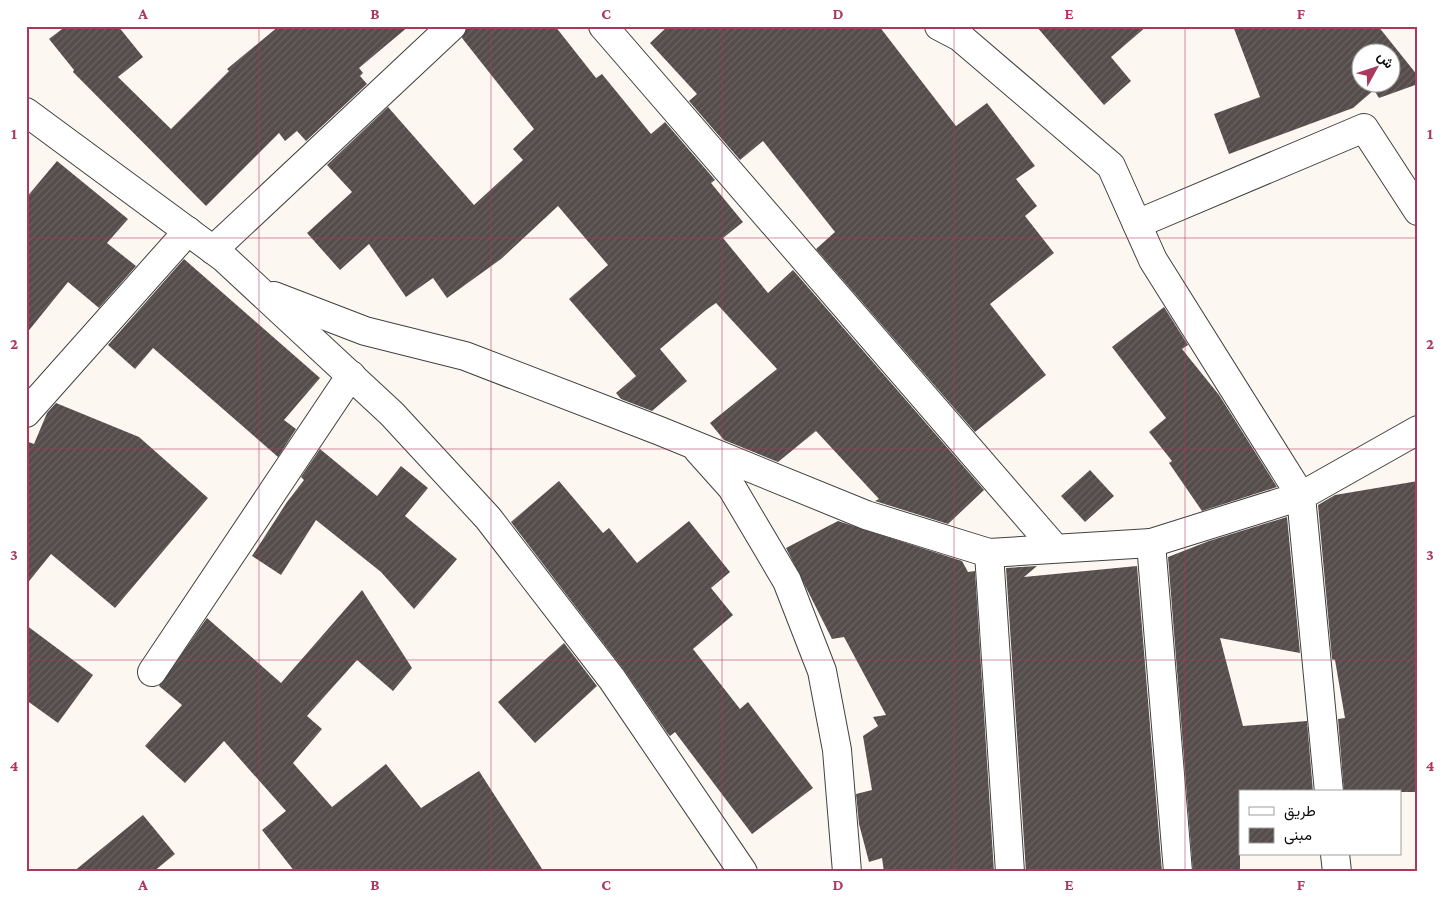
<svg xmlns="http://www.w3.org/2000/svg" width="1444" height="898" viewBox="0 0 1444 898" font-family="'Crimson Pro',Vazirmatn,serif">
<style>
.building{fill:url(#building-hatch);fill-rule:evenodd}
.lines{fill:none;stroke-linecap:round;stroke-linejoin:round}
.minor-casing{stroke:#414141;stroke-width:30}
.tertiary-casing{stroke:#414141;stroke-width:30}
.minor{stroke:#fff;stroke-width:28}
.tertiary{stroke:#fff;stroke-width:28}
.grid{fill:none;stroke:#ac385d;stroke-width:1;stroke-opacity:0.55}
.neatline{fill:none;stroke:#ac385d;stroke-width:2}
.grid-label{font-size:16px;text-anchor:middle;font-weight:bold;fill:#ac385d}
</style>
<defs>
<pattern id="building-hatch" width="6" height="6" patternUnits="userSpaceOnUse" patternTransform="scale(1.25)"><rect width="6" height="6" fill="#554d4c"/><path d="M-1 1l2-2M0 6l6-6M5 7l2-2" fill="none" stroke="#696261"/></pattern>
</defs>
<rect width="100%" height="100%" fill="#fdf7f1"/>
<g class="building">
<polygon points="66,26 118,26 143,57 118,77 171,129 229,71 227,69 279,26 409,26 359,68 363,73 360,76 367,84 306,141 297,131 285,141 279,133 206,206 73,72 74,70 49,39"/>
<polygon points="467,26 555,26 596,78 602,74 651,134 665,122 715,180 711,183 743,222 723,238 768,293 793,270 984,490 948,524 875,501 879,499 816,431 778,462 724,440 710,423 777,369 716,303 706,310 660,349 687,381 652,411 621,399 616,393 636,376 569,299 608,265 558,206 501,259 447,298 433,278 406,297 369,244 340,270 307,233 352,192 327,165 388,107 474,205 523,160 513,149 534,129 462,38"/>
<polygon points="668,26 879,26 956,126 987,103 1035,166 1016,179 1037,206 1025,216 1054,253 990,304 1046,375 975,432 816,249 835,232 763,141 740,160 689,101 697,94 650,43"/>
<polygon points="1036,26 1147,26 1111,57 1131,81 1104,105"/>
<path d="M1233,26H1378L1418,76V84L1379,98L1374,90L1353,108L1229,154L1214,114L1260,97ZM1362,52H1392V82H1362Z"/>
<polygon points="57,161 128,219 107,243 136,266 99,308 68,282 26,334 26,198"/>
<polygon points="184,259 320,378 284,420 296,429 278,457 153,348 135,369 108,345"/>
<polygon points="1164,307 1188,345 1182,349 1219,395 1277,487 1202,511 1169,463 1172,461 1149,432 1166,418 1112,347"/>
<polygon points="56,403 139,437 208,498 115,608 51,554 26,585 26,441 34,444 47,413"/>
<polygon points="320,449 377,496 401,466 428,488 405,516 457,559 414,609 381,572 316,520 281,575 252,556 287,502 304,480 301,477"/>
<polygon points="1090,470 1114,496 1085,522 1061,496"/>
<polygon points="559,481 603,533 609,528 637,563 689,521 730,572 711,588 733,615 693,649 740,709 748,702 813,788 752,834 675,732 670,736 668,734 624,670 511,522"/>
<polygon points="1418,481 1418,792 1344,792 1338,719 1345,718 1335,660 1332,659 1318,505 1335,495"/>
<polygon points="1287,517 1300,653 1220,638 1243,726 1307,721 1313,792 1240,792 1240,872 1193,872 1168,557 1209,541"/>
<polygon points="838,521 962,561 968,572 975,571 994,872 884,872 882,858 869,862 859,824 856,794 872,790 863,736 878,726 873,717 886,715 844,637 832,639 786,548"/>
<polygon points="1037,566 1024,577 1137,566 1162,872 1026,872 1006,568"/>
<polygon points="362,590 412,668 393,691 357,660 307,716 322,729 293,763 332,807 386,764 421,808 479,771 544,872 295,872 262,830 286,811 224,741 185,783 145,746 182,705 159,686 207,618 281,683"/>
<polygon points="26,625 93,675 58,723 26,700"/>
<polygon points="564,643 597,686 535,743 498,702"/>
<polygon points="143,815 175,854 153,872 73,872"/>
</g>
<g class="lines">
<defs>
<g id="minor">
<polyline points="603,26 1054,547"/>
<polyline points="26,112 224,258 392,414 488,518 612,679 743,872"/>
<polyline points="1137,224 1364,128 1418,211"/>
<polyline points="213,250 452,26"/>
<polyline points="274,296 365,331 465,356 660,431 866,515 989,553 1151,543"/>
<polyline points="26,413 188,231"/>
<polyline points="698,450 732,488 787,581 822,671 837,750 847,872"/>
<polyline points="989,553 1010,872"/>
<polyline points="152,672 351,375"/>
<polyline points="1329,792 1301,496 1418,430"/>
<polyline points="1335,854 1337,872"/>
</g>
<polyline id="tertiary" points="939,26 960,37 1111,166 1153,260 1301,496 1151,543 1178,872"/>
</defs>
<use href="#minor" class="minor-casing"/>
<use href="#tertiary" class="tertiary-casing"/>
<use href="#minor" class="minor"/>
<use href="#tertiary" class="tertiary"/>
</g>
<path class="grid" d="M259,26V872M491,26V872M722,26V872M954,26V872M1185,26V872M26,238H1418M26,449H1418M26,660H1418"/>
<rect width="1444" height="898" fill="none" stroke="#ffffff" stroke-width="55"/>
<rect x="1239" y="790" width="162" height="65" fill="#ffffff" stroke="#9f9f9f"/>
<rect x="1249" y="807" width="25" height="8" fill="#ffffff" stroke="#9f9f9f"/>
<text x="1284" y="816" font-size="15" fill="#0e0e0e">طريق</text>
<rect x="1249" y="828" width="25" height="15" fill="url(#building-hatch)" stroke="#9f9f9f"/>
<text x="1284" y="840" font-size="15" fill="#0e0e0e">مبنى</text>
<g transform="translate(1376 68) rotate(50)"><circle r="24" fill="#ffffff" stroke="#9f9f9f"/>
<path d="M0-4L9 19L0 12L-9 19Z" fill="#ac385d"/>
<text y="-8" font-size="14" font-weight="bold" text-anchor="middle" fill="#0e0e0e">ش</text>
</g>
<rect x="28" y="28" width="1388" height="842" class="neatline"/>
<g class="grid-label">
<text x="143" y="19">A</text>
<text x="375" y="19">B</text>
<text x="606" y="19">C</text>
<text x="838" y="19">D</text>
<text x="1069" y="19">E</text>
<text x="1301" y="19">F</text>
<text x="14" y="139">1</text>
<text x="1430" y="139">1</text>
<text x="14" y="349">2</text>
<text x="1430" y="349">2</text>
<text x="14" y="560">3</text>
<text x="1430" y="560">3</text>
<text x="14" y="771">4</text>
<text x="1430" y="771">4</text>
<text x="143" y="890">A</text>
<text x="375" y="890">B</text>
<text x="606" y="890">C</text>
<text x="838" y="890">D</text>
<text x="1069" y="890">E</text>
<text x="1301" y="890">F</text>
</g>
</svg>
